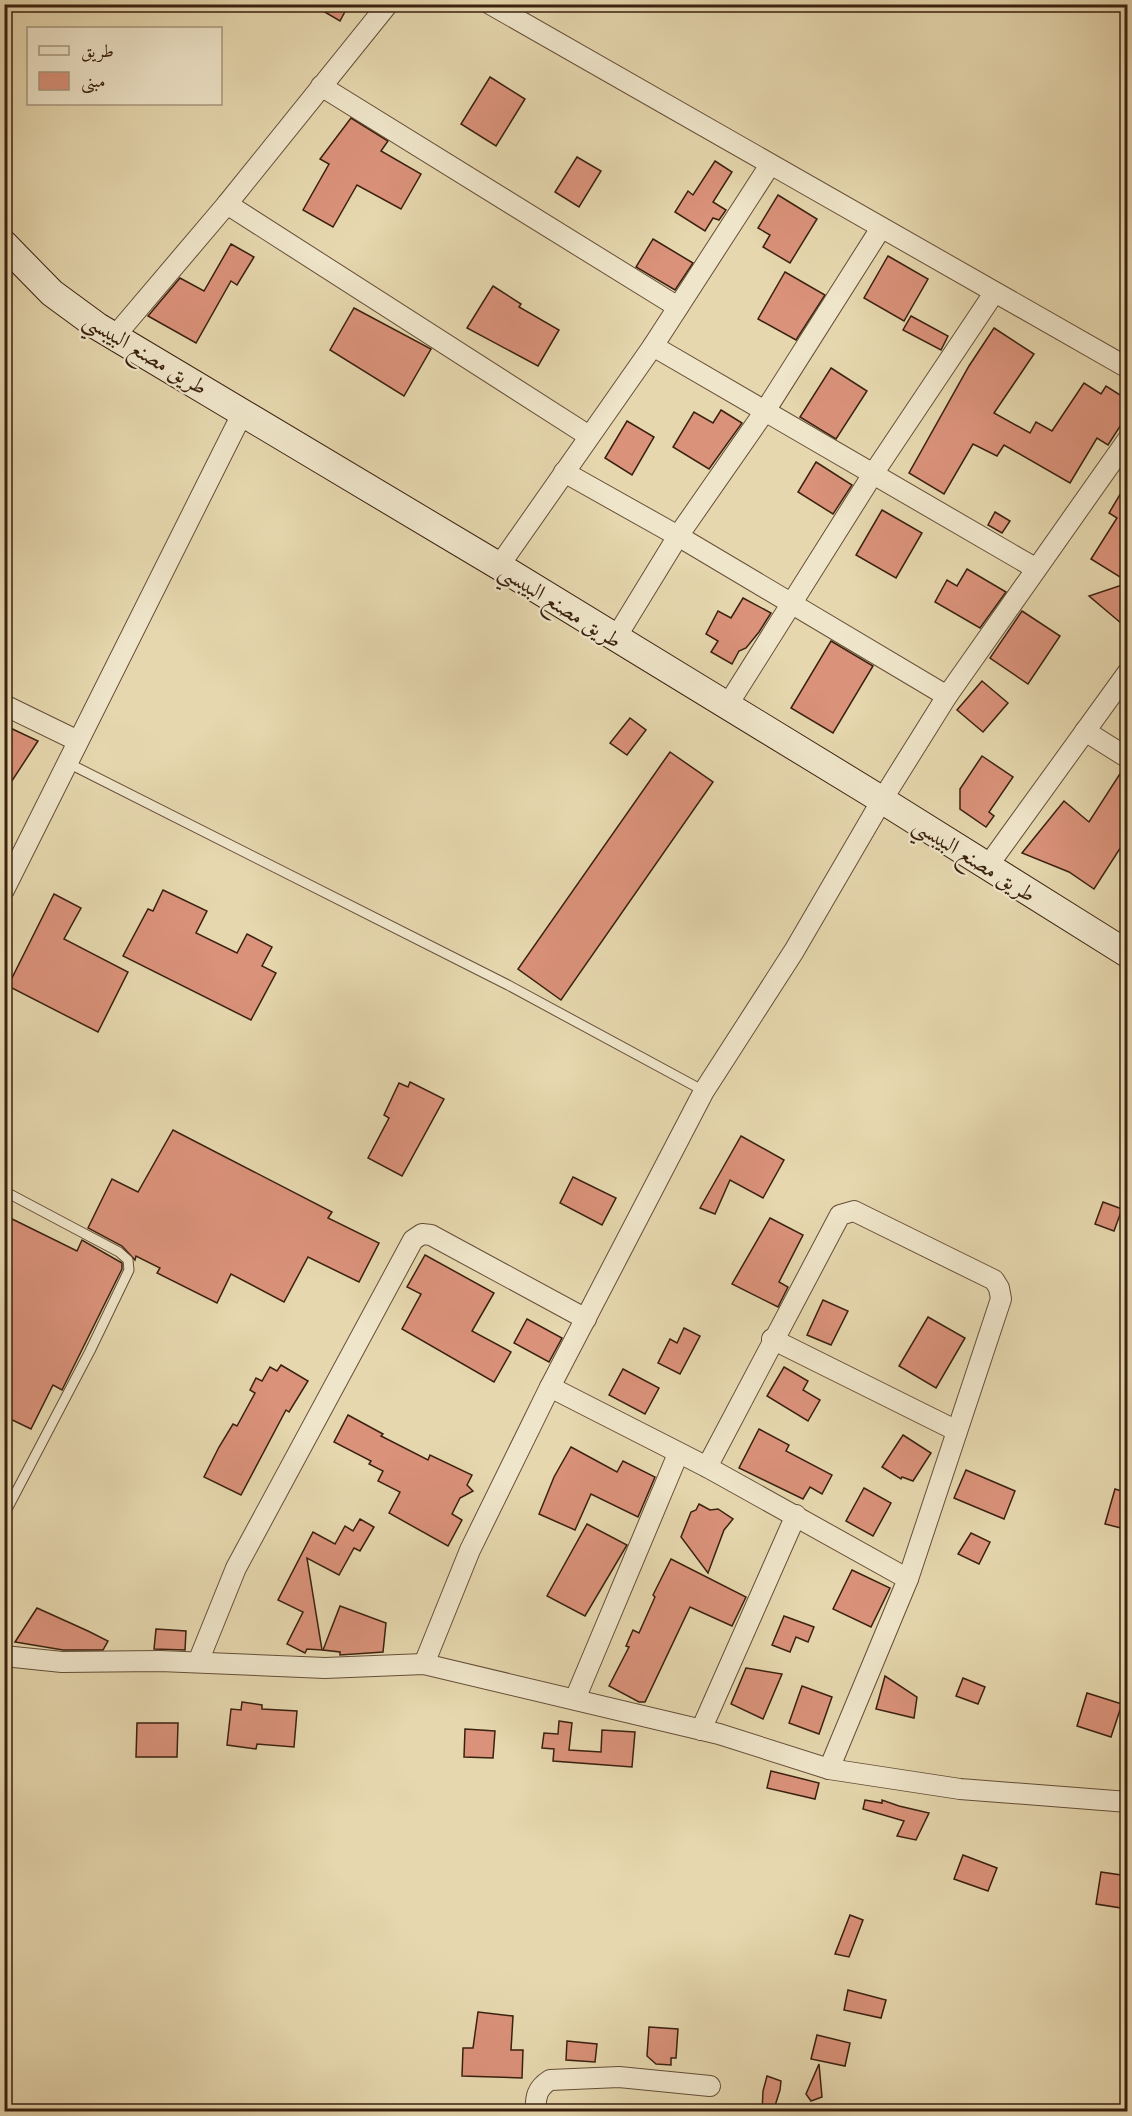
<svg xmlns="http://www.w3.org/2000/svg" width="1132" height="2116" viewBox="0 0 1132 2116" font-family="'IM FELL French Canon',Amiri,serif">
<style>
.building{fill:#da927a;stroke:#3a210f;stroke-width:1.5}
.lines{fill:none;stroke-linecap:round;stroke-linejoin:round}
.service-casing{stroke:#654e37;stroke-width:11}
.minor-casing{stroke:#654e37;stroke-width:22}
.secondary-casing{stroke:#3a210f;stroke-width:29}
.service{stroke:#efe5ca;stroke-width:9}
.minor{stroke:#efe5ca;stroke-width:20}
.secondary{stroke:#efe5ca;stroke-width:27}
.labels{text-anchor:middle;stroke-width:4.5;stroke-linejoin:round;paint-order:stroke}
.street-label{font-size:22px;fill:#3a210f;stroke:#efe5ca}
</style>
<rect width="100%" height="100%" fill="#e6d7ae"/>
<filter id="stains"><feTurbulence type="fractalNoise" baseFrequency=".00333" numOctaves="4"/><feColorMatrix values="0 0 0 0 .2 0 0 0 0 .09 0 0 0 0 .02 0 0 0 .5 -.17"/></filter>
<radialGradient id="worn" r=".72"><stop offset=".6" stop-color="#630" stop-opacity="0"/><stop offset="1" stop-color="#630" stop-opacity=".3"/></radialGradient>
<g class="building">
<polygon points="311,4 349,4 340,21"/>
<polygon points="490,77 525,99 496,146 461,124"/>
<polygon points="351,118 388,141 381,151 421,174 401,209 357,185 333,227 303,210 329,164 320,159"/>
<polygon points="577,157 601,171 579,207 555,192"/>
<polygon points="715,161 732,172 713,202 726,210 719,220 713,218 705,231 675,212 688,191 693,195"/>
<polygon points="778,195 817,219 790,263 763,247 770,235 758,228"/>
<polygon points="653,239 693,263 675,290 636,267"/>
<polygon points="231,244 254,257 237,285 231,281 196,343 148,316 180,278 204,291"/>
<polygon points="888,256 928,279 904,321 864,298"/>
<polygon points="785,272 825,295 796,340 758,319"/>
<polygon points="493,286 521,304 519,307 559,330 538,366 467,328"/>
<polygon points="354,308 431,349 404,396 330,350"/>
<polygon points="911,316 948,336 941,350 903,330"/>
<polygon points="994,328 1034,354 994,413 1030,433 1036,422 1052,431 1084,383 1101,394 1106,386 1128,400 1128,414 1108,445 1097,438 1070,483 1004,445 997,456 973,444 944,494 909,473 969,366"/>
<polygon points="831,368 867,391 836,439 800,417"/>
<polygon points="721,410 742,423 709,469 673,447 694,412 713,423"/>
<polygon points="627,421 654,437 632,475 605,458"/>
<polygon points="816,462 852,485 833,514 798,492"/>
<polygon points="1128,481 1128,582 1091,559 1117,518 1109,513"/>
<polygon points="882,510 922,533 896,578 856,555"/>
<polygon points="995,512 1010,521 1002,533 988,525"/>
<polygon points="967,569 1006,592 980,628 935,602 947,580 957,586"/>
<polygon points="1128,583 1128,629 1089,596"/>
<polygon points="743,598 771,613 759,632 746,648 739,651 732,664 711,652 718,641 706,634 718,611 731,618"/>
<polygon points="1022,611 1060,636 1028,684 990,658"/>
<polygon points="831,641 873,666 833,733 791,708"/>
<polygon points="982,681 1008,703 983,732 957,710"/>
<polygon points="630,718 646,730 627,755 610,743"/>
<polygon points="4,725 38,741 4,793"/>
<polygon points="670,752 713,782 561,1000 518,969"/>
<polygon points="982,756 1013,777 989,812 994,816 986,827 960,809 960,789"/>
<polygon points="1123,769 1128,770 1128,836 1094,889 1069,872 1022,853 1064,801 1089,822"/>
<polygon points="163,890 207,911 196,933 237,953 247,934 272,947 262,966 276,973 251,1020 123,956 148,909 153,911"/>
<polygon points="54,894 81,908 64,939 128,972 98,1032 8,986"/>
<polygon points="410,1082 444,1099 402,1176 368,1158 389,1118 384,1115 399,1083 408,1087"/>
<polygon points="173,1130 332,1212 328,1218 379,1243 359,1282 308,1257 284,1302 231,1274 217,1303 157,1273 160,1268 136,1256 135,1260 122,1246 88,1228 112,1179 138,1192"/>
<polygon points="741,1136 784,1160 763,1198 730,1180 715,1214 700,1208"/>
<polygon points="573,1177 616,1198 602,1225 560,1203"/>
<polygon points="1103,1202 1122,1209 1114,1231 1095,1224"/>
<polygon points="4,1215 77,1251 82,1240 122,1263 122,1269 62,1390 53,1385 31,1429 4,1416"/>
<polygon points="770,1218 803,1235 779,1282 788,1287 778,1307 732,1284"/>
<polygon points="425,1255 494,1293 472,1331 511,1352 494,1382 402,1329 421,1294 407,1287"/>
<polygon points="823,1300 848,1311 831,1345 807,1335"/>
<polygon points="928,1317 965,1338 936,1388 899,1366"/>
<polygon points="527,1319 562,1338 549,1362 514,1343"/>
<polygon points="684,1328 700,1336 680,1374 658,1363 670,1339 677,1343"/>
<polygon points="281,1365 308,1381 289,1412 286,1410 241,1495 204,1477 219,1447 233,1424 237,1426 255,1393 250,1390 256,1378 262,1381 270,1367 277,1371"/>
<polygon points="784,1367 808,1381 803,1390 820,1400 808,1421 767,1396"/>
<polygon points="623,1369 659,1388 645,1414 609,1395"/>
<polygon points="348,1415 383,1434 381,1436 428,1460 430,1455 472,1475 467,1485 473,1491 460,1498 452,1514 462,1520 448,1546 389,1513 400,1492 378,1481 383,1471 369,1464 371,1461 334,1442"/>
<polygon points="759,1429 789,1445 786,1451 832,1475 822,1494 810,1487 803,1499 739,1468"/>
<polygon points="903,1435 931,1453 913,1481 902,1477 901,1479 882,1467"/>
<polygon points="571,1447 617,1472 623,1461 655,1477 638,1517 591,1494 575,1530 539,1514 554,1477"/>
<polygon points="966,1470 1015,1491 1004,1519 954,1498"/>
<polygon points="864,1488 891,1503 873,1536 846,1521"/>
<polygon points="1115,1489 1128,1493 1125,1529 1105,1524"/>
<polygon points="699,1504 710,1510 718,1509 733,1519 724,1530 708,1573 681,1537 691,1512 696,1510"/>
<polygon points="360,1519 374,1527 360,1551 354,1548 339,1575 307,1558 322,1650 307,1649 305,1653 287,1644 303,1612 278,1600 313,1532 335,1544 345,1526 353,1531"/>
<polygon points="587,1524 627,1545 585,1616 547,1596"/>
<polygon points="971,1533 990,1542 979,1564 958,1554"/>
<polygon points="671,1559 746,1597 732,1626 690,1607 645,1702 639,1702 609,1686 629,1647 626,1646 633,1630 639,1633 655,1597 653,1595"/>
<polygon points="852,1570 890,1588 871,1627 833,1609"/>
<polygon points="340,1606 386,1623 383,1652 340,1655 340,1652 323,1650"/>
<polygon points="37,1608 88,1631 108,1641 103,1650 63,1650 15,1642"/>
<polygon points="784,1616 814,1627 808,1642 796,1637 790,1652 772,1645"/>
<polygon points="156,1629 186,1631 185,1650 154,1649"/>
<polygon points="746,1668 782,1674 763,1719 731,1704"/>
<polygon points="885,1676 917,1697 914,1718 876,1709"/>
<polygon points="963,1678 985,1687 978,1704 956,1696"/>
<polygon points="802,1686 832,1697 819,1734 789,1723"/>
<polygon points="1087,1693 1122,1704 1111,1737 1077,1726"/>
<polygon points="242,1702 262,1705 262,1709 297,1711 294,1747 257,1744 256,1749 227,1745 231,1709 241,1710"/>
<polygon points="559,1721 572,1723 569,1750 601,1752 602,1730 635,1732 632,1767 553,1761 554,1749 542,1748 544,1733 558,1734"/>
<polygon points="137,1723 178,1723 177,1757 136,1757"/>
<polygon points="465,1729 495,1731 493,1758 464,1757"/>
<polygon points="771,1771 819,1783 815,1799 767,1788"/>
<polygon points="865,1800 882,1803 882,1800 899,1806 929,1813 916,1840 897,1836 904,1821 863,1809"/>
<polygon points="963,1855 997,1868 988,1891 954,1879"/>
<polygon points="1101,1872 1128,1876 1128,1909 1096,1904"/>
<polygon points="850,1915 863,1920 849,1957 835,1954"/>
<polygon points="848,1990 886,2000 881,2018 844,2010"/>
<polygon points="478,2012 513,2016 511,2050 523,2050 522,2078 462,2076 463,2048 473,2048"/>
<polygon points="649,2027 678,2029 676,2058 671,2058 671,2065 656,2064 647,2056"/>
<polygon points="817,2035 850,2043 845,2066 811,2059"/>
<polygon points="567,2041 597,2044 595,2062 566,2060"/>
<polygon points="819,2064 822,2097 811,2101 806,2094"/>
<polygon points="767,2076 781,2081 780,2090 773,2112 762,2112 763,2091"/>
</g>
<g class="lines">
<defs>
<g id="service">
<polyline points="66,762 508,985 704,1091"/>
<polyline points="4,1191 119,1252 128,1260 129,1270 90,1351 4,1515"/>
</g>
<g id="minor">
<polyline points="490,4 1128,368"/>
<polyline points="321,86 678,307"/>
<polyline points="227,204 589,436"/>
<polyline points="115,336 227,204 388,4"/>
<polyline points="653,346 1035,568"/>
<polyline points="564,472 678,536 947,696"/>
<polyline points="499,566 653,346 770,165"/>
<polyline points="615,639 678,536 765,411 881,228"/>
<polyline points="4,705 78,741"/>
<polyline points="727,706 873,474 994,293"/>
<polyline points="1085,731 1128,758"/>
<polyline points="987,867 1128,672"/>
<polyline points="4,890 243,412"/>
<polyline points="772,1339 957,1431"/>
<polyline points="550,1387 707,1467 908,1579"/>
<polyline points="707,1467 840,1215 854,1211 994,1280 999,1288 1001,1299 908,1579 829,1769"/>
<polyline points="4,1656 62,1662 160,1661 325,1668 424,1664 719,1734 829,1769 960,1789 1128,1802"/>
<polyline points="198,1662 236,1568 413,1240 422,1234 431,1235 586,1319"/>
<polyline points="424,1664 470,1550 550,1387 704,1091 794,951 882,800 947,696 1128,439"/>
<polyline points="575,1699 678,1454"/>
<polyline points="701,1730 796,1515"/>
<path d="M536,2112C535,2097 537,2088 550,2080L619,2077L710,2086"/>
</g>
<polyline id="secondary" points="4,244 52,293 97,326 499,566 882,800 1128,954"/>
</defs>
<use href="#service" class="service-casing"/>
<use href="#minor" class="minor-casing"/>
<use href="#secondary" class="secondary-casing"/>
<use href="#service" class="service"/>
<use href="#minor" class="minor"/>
<use href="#secondary" class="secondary"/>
</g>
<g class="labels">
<g class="street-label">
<text transform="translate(146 353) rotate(31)" y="8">طريق مصنع البيبسي</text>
<text transform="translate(561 605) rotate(32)" y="8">طريق مصنع البيبسي</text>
<text transform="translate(975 859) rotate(32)" y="8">طريق مصنع البيبسي</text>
</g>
</g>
<rect width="1132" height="2116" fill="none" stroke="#e6d7ae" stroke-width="24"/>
<rect x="6" y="6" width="1120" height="2104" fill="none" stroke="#3a210f" stroke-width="3"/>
<rect x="12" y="12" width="1108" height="2092" fill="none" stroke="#3a210f" stroke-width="1.5"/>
<rect x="27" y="27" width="195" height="78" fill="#efe5ca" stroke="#a7977f" stroke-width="1.5"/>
<rect x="39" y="46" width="30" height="9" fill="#efe5ca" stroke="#a7977f" stroke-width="1.5"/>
<text x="81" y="57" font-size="18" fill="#3a210f">طريق</text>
<rect x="39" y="72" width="30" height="18" fill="#da927a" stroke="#a7977f" stroke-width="1.5"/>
<text x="81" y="87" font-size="18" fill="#3a210f">مبنى</text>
<rect width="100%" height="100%" filter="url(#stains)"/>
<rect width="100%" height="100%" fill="url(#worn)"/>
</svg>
